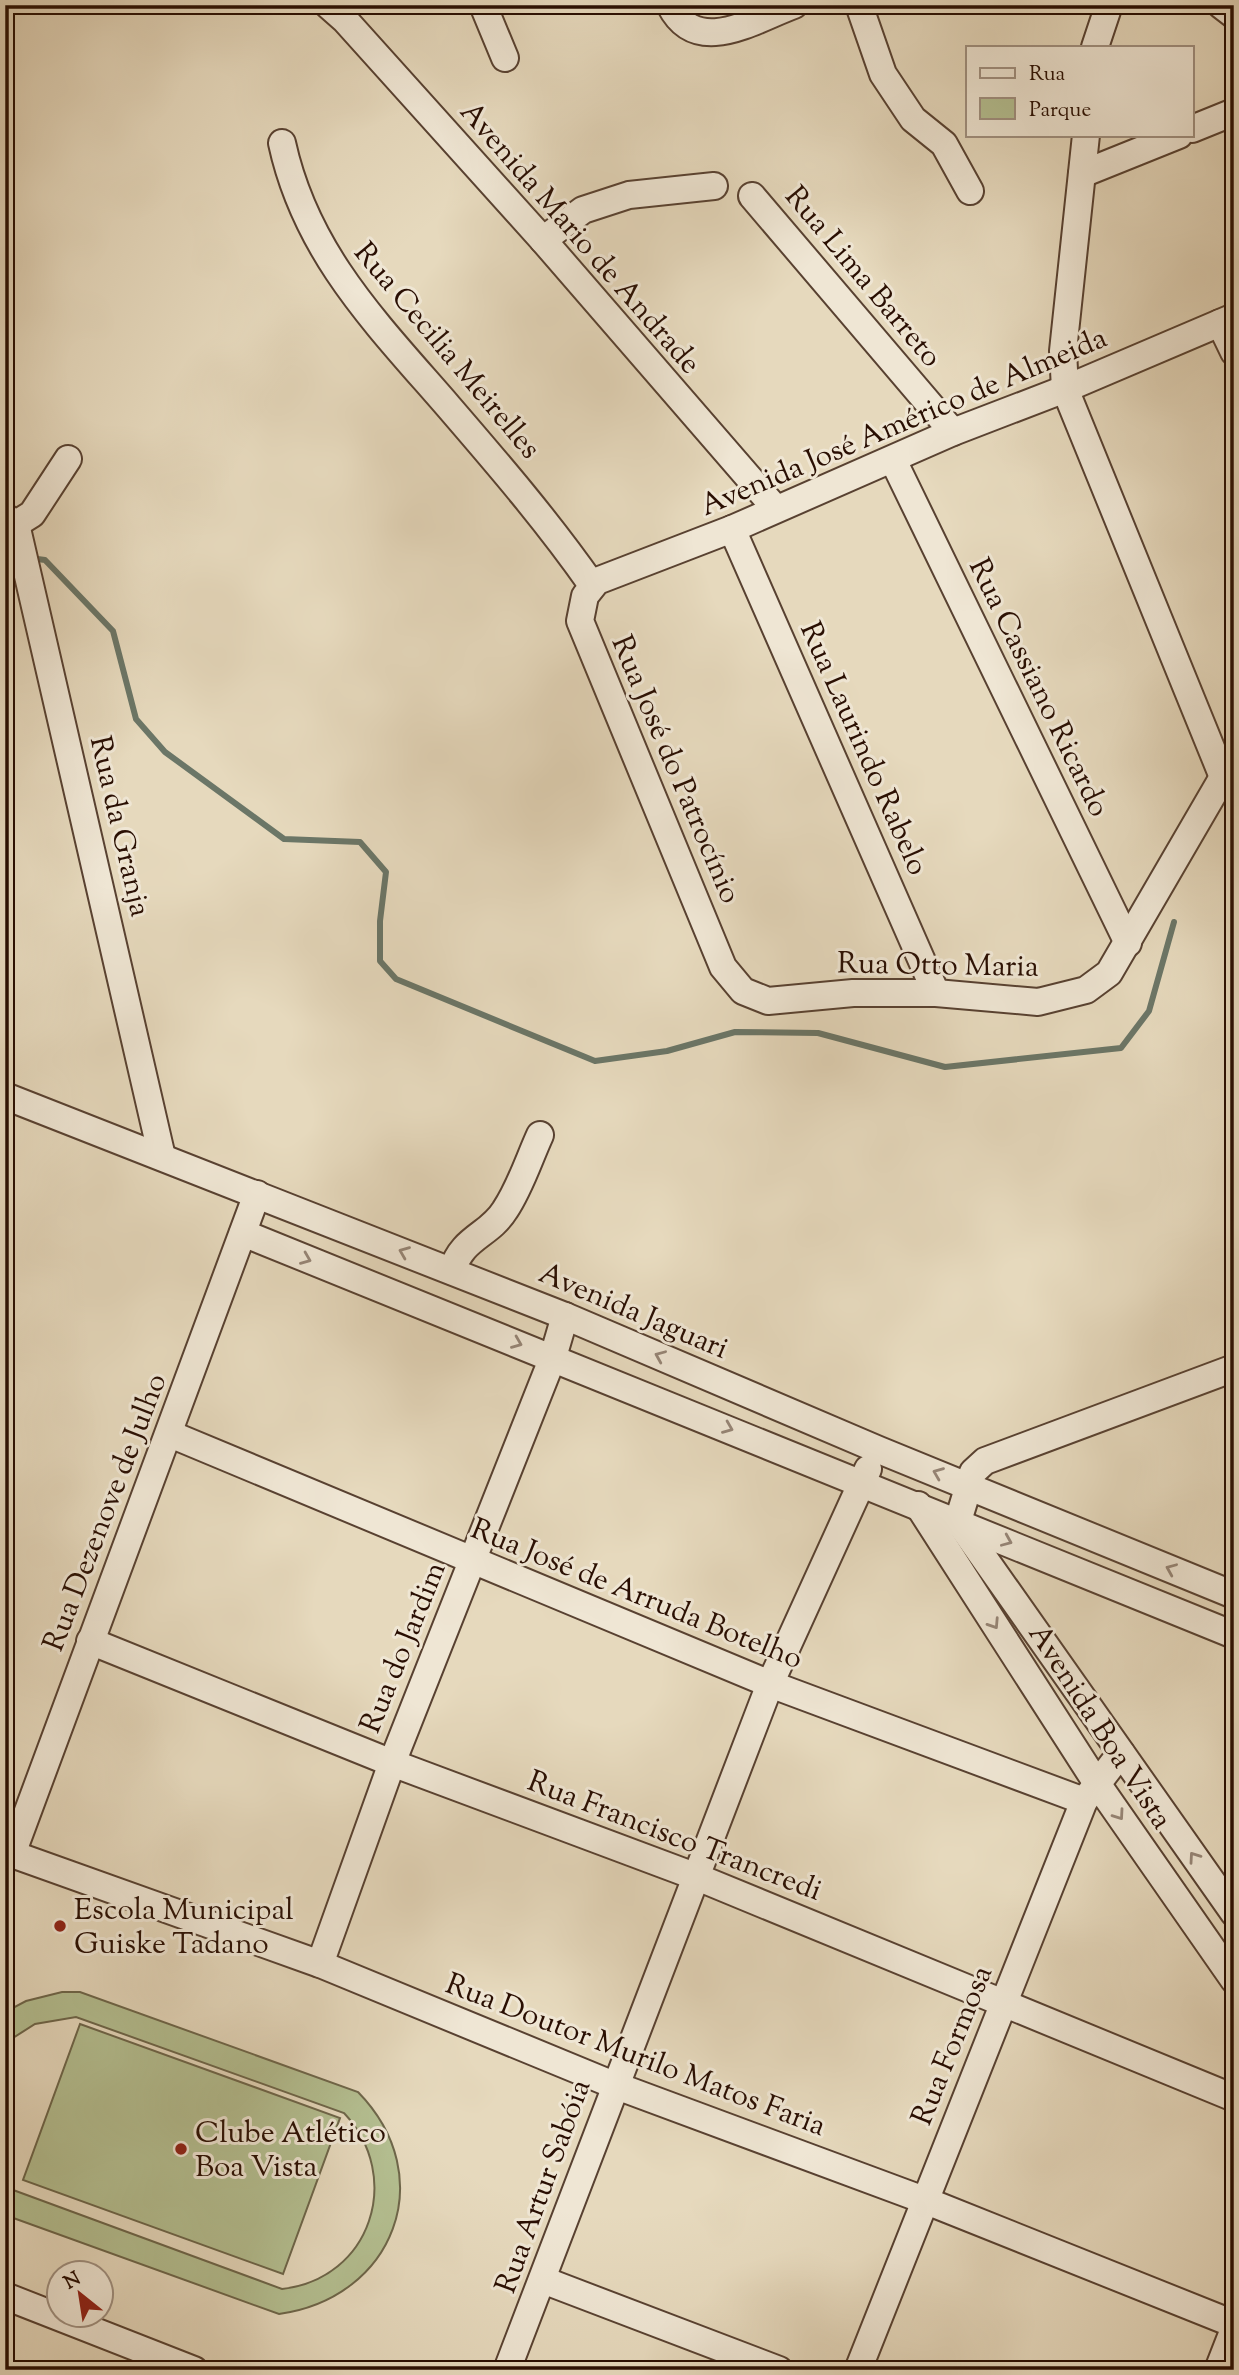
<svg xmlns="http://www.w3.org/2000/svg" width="1239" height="2375" viewBox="0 0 1239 2375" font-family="'Sorts Mill Goudy',serif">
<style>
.green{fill:#b4bf91;stroke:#6e664a;stroke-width:2}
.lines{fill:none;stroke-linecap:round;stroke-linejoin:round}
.stream{stroke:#6b7667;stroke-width:6}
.minor-casing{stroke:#584131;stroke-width:30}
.minor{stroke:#efe6d4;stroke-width:26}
.oneway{stroke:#968576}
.poi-dot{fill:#8f2418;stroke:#efe6d4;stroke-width:2.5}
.labels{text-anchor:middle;stroke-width:6;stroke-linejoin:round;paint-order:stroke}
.street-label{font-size:30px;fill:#290e02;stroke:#efe6d4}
.poi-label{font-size:30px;fill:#290e02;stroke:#efe6d4;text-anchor:start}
</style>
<rect width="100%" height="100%" fill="#e6d9bd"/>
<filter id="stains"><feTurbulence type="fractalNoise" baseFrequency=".00286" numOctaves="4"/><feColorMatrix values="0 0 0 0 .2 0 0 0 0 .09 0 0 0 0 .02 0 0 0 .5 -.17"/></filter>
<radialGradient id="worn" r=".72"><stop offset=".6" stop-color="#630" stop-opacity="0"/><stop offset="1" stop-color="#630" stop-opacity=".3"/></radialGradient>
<g class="green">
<path d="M62,1992H80L358,2092C441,2177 394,2298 279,2314L5,2215V2187L282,2289C371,2279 404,2177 344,2113L76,2017L35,2024L5,2043V2012L26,2001Z"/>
<polygon points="80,2024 340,2118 283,2274 23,2180"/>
</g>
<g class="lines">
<polyline class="stream" points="30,558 45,560 113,631 136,719 165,752 284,839 360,842 386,872 380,921 380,961 396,979 595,1061 667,1051 735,1032 818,1033 945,1067 1121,1048 1149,1011 1174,922"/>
<defs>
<g id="minor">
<polyline points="328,5 345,20 543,240 776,509"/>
<polyline points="483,5 505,58"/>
<path d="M670,5C697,58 753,20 794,5"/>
<polyline points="859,5 883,74 913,119 944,144 970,191"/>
<polyline points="1221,5 1234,15"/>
<polyline points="1095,47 1109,5"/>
<polyline points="1192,129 1234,112"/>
<polyline points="1086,135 1063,351 1065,389 1223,777"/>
<path d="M282,143C306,253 376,323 448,406C498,464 548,522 592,585"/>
<polyline points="1082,174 1179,135"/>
<polyline points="752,196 953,432"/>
<polyline points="543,240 583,210 629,195 714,186"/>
<polyline points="1234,317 1065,389 953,432 732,529 597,581 585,596 580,621 723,967 743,991 768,1001 853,993 936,993 1038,1002 1086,990 1109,973 1223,777 1234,766"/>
<polyline points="1220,323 1234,352"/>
<polyline points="893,460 1128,943"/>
<polyline points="5,517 16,524 162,1157"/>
<polyline points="16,524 32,514 68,459"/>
<polyline points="732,529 936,993"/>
<polyline points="5,1096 565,1316 879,1450 1234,1595"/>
<polyline points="243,1233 1234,1635"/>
<path d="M452,1271C462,1237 489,1236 505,1210C520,1188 529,1159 540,1135"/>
<polyline points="1234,1368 985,1461 973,1472 958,1521 1234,1913"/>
<polyline points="170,1434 770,1684 1084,1801"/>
<polyline points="918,1505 1096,1782 1234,1980"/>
<polyline points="90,1641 392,1763 697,1877 1234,2098"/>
<polyline points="12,1854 320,1964 614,2085 924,2200 1234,2324"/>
<polyline points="12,1854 257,1194"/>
<polyline points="320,1964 392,1763 553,1357 565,1316"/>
<polyline points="543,2280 779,2370"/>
<polyline points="5,2296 194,2370"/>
<polyline points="507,2370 770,1684 868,1469"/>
<polyline points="858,2370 1084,1801 1121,1753"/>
<polyline points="1218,2370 1234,2329"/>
</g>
</defs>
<use href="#minor" class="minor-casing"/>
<use href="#minor" class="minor"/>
</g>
<defs><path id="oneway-chevron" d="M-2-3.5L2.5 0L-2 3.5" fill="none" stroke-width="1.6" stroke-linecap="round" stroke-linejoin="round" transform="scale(1.75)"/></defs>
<g class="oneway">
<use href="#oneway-chevron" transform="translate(404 1252) rotate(-158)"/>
<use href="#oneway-chevron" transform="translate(306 1259) rotate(22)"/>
<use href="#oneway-chevron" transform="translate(517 1343) rotate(22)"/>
<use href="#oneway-chevron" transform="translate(660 1356) rotate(-157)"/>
<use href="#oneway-chevron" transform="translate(728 1428) rotate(22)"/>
<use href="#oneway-chevron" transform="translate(938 1473) rotate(-158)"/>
<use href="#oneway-chevron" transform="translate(1007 1541) rotate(23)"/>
<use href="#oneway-chevron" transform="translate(1171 1569) rotate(-157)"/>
<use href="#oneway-chevron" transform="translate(994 1624) rotate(57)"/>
<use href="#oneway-chevron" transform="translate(1119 1815) rotate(55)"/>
<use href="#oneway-chevron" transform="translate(1194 1857) rotate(-125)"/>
</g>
<g class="poi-dot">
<circle cx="60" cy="1926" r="7"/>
<circle cx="181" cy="2149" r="7"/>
</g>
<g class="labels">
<g class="street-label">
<text transform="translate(581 237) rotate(49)" y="10">Avenida Mario de Andrade</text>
<text transform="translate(864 276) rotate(50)" y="10">Rua Lima Barreto</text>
<text transform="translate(448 350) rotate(50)" y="10">Rua Cecilia Meirelles</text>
<text transform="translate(903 421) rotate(-23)" y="10">Avenida José Américo de Almeida</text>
<text transform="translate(1040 687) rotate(64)" y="10">Rua Cassiano Ricardo</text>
<text transform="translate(865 748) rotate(66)" y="10">Rua Laurindo Rabelo</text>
<text transform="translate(677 769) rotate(67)" y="10">Rua José do Patrocínio</text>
<text transform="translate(121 826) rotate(77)" y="10">Rua da Granja</text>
<text transform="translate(938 964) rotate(1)" y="10">Rua Otto Maria</text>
<text transform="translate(634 1310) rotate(23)" y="10">Avenida Jaguari</text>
<text transform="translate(104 1512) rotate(-69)" y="10">Rua Dezenove de Julho</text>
<text transform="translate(637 1593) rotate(22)" y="10">Rua José de Arruda Botelho</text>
<text transform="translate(402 1647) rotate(-68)" y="10">Rua do Jardim</text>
<text transform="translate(1101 1726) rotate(57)" y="10">Avenida Boa Vista</text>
<text transform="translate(675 1835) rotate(21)" y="10">Rua Francisco Trancredi</text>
<text transform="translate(951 2045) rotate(-68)" y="10">Rua Formosa</text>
<text transform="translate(636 2054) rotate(21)" y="10">Rua Doutor Murilo Matos Faria</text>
<text transform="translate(542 2186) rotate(-70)" y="10">Rua Artur Sabóia</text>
</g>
<g class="poi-label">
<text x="74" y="1919">Escola Municipal<tspan x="74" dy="34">Guiske Tadano</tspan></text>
<text x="195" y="2142">Clube Atlético<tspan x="195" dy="34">Boa Vista</tspan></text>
</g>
</g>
<rect width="1239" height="2375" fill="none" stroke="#e6d9bd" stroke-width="28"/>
<rect x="7" y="7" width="1225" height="2361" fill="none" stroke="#290e02" stroke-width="3.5"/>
<rect x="14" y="14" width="1211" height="2347" fill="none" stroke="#290e02" stroke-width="2"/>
<rect x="966" y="46" width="228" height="91" fill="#efe6d4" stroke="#a09080" stroke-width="2"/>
<rect x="980" y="68" width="35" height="10" fill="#efe6d4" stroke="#a09080" stroke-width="2"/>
<text x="1029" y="80" font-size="21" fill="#290e02">Rua</text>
<rect x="980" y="98" width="35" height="21" fill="#b4bf91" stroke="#a09080" stroke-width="2"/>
<text x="1029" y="116" font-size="21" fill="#290e02">Parque</text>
<g transform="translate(80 2294) rotate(330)"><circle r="33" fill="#efe6d4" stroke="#a09080" stroke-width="2"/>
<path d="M0-5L12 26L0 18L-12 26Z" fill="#8f2418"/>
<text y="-10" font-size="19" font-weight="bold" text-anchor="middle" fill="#290e02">N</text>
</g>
<rect width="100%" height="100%" filter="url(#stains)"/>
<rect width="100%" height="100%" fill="url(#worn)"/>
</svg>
